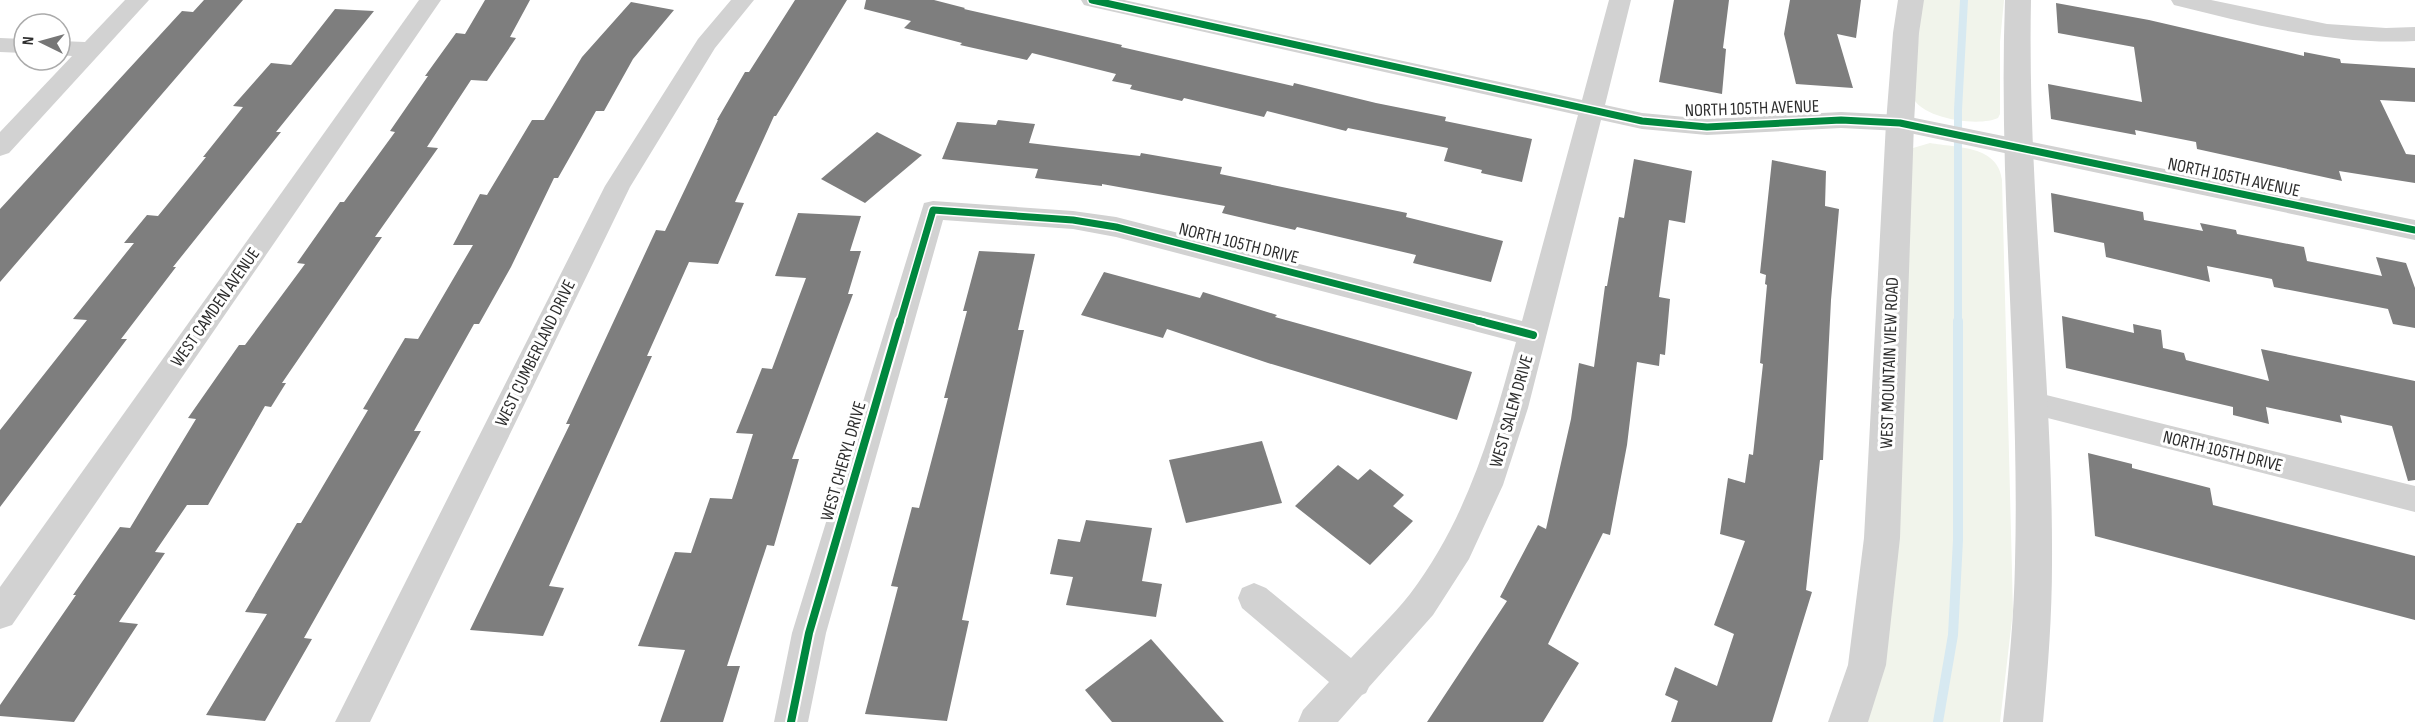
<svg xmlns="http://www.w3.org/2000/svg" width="2415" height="722" viewBox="0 0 2415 722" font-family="'Sofia Sans Condensed',sans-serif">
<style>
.green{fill:#f1f4eb}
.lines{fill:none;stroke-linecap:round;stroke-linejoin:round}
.stream-far1{stroke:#d7e9f1;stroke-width:8}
.stream{stroke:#d7e9f1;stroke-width:10}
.building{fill:#7e7e7e}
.minor{fill:#d2d2d2;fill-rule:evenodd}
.tertiary{fill:#d2d2d2;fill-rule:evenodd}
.cycleway-far1-casing{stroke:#fff;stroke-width:10}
.cycleway-casing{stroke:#fff;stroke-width:12}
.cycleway-far1{stroke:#00873e;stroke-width:7}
.cycleway{stroke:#00873e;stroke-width:8}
.labels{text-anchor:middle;stroke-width:6;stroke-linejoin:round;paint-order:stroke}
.street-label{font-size:18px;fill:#2d2d2d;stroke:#fff}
</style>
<rect width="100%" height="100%" fill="#fff"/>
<g class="green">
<path d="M1922,0H2004L2000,42V114L1998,118C1980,127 1921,119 1913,97Z"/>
<path d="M1930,143C1957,148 1998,145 2002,180L2013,611L2000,722H1865L1911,154L1913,148Z"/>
</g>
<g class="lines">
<polyline class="stream-far1" points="1958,322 1958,110 1964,0"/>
<polyline class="stream" points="1938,722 1953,635 1958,540 1958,321"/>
</g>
<g class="building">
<polygon points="204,0 243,0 0,282 0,209 182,11 193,12"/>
<polygon points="485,0 530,0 510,37 516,38 487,81 471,80 427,147 438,148 375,237 382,237 282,383 286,383 271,407 265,406 208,505 187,505 155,552 165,553 119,622 138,624 74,722 0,716 0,705 76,595 73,595 120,527 130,528 196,419 188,418 239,345 245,345 305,264 297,263 340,202 344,202 395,132 390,131 428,76 425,76 456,33 465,34"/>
<polygon points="795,0 847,0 776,116 774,116 735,202 744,203 718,264 689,262 647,356 652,356 549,586 564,588 543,636 470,630 570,424 566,424 656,230 665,231 718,120 717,120 745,72 749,72"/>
<polygon points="866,0 934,0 965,8 964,9 1122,45 1121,47 1293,86 1294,83 1376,103 1446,117 1445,121 1532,139 1522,182 1481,173 1482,170 1444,161 1448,148 1348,128 1346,131 1267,111 1264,117 1184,98 1182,101 1130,89 1132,85 1112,81 1116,74 1032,53 1027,60 960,45 962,43 904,28 911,21 864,9"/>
<polygon points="1674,0 1729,0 1723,48 1726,49 1722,94 1659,82"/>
<polygon points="1790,0 1861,0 1856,38 1837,34 1853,88 1796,84 1784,34"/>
<polygon points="631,2 674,10 633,59 604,111 596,111 558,178 554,178 511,267 479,324 474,324 414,431 421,431 304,638 312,639 265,721 206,715 267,614 245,612 297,523 301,523 368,410 363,409 405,338 418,339 473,245 453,245 480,194 487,195 532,120 544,120 582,57"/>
<polygon points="2056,3 2149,20 2304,56 2304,52 2340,59 2341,63 2415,68 2415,102 2380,100 2406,154 2415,155 2415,183 2339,171 2342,181 2197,149 2196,142 2135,130 2136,135 2051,119 2048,84 2142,102 2134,47 2058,33"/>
<polygon points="335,9 374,11 276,132 281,132 173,267 176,267 121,339 127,339 0,507 0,430 87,320 73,319 134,243 124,243 147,215 158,216 206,157 203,157 243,107 233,106 271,63 291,65"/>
<polygon points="998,120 1035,124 1029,143 1140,156 1141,153 1222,167 1220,174 1407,213 1406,217 1503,241 1491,282 1413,263 1416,255 1297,227 1295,230 1222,213 1225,206 1102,184 1102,186 1035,178 1038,169 942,159 957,122 996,125"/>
<polygon points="877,132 922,155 865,203 821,179"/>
<polygon points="1634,159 1692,171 1685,223 1669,220 1659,297 1670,299 1665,355 1660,354 1659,366 1637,362 1627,445 1610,535 1603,533 1548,644 1579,663 1543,722 1427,722 1507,601 1500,597 1538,525 1546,529 1571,419 1579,363 1594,367 1605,286 1607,286 1619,217 1624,218"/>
<polygon points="1772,160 1826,171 1825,206 1839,209 1831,300 1823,460 1820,460 1806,590 1812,592 1772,722 1671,722 1678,701 1665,695 1675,667 1717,686 1734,634 1714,625 1745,541 1720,534 1728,478 1745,483 1749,454 1753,455 1763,364 1760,363 1767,285 1765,284 1766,275 1760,273"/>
<polygon points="2051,193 2143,212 2144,220 2203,231 2200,223 2236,230 2237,234 2304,247 2307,261 2382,276 2376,257 2406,263 2415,288 2415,328 2393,324 2388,309 2274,287 2272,279 2207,266 2210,282 2106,257 2104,243 2054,232"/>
<polygon points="798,213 861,216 850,251 861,251 848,294 853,294 792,459 799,459 774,546 767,545 727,666 740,666 723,722 660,722 685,650 638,646 675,552 691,553 710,498 732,499 753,434 736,433 762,368 772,369 806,278 775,276"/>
<polygon points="979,251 1035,254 1018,330 1024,330 962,620 969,621 947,721 865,714 898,587 891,586 912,507 919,508 948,398 944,398 967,311 963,311"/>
<polygon points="1104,272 1200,298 1203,292 1277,315 1275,317 1472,372 1457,420 1268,363 1167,329 1163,338 1081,315"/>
<polygon points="2062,316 2134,333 2133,324 2161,330 2163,348 2184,353 2186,360 2269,381 2261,349 2415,381 2415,480 2408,481 2392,426 2340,415 2342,423 2266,407 2269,424 2233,415 2233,407 2066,368"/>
<polygon points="1262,441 1282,503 1186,523 1169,460"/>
<polygon points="2088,453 2132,464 2132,468 2210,488 2213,505 2415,556 2415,620 2095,536"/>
<polygon points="1338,465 1358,480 1370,469 1404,495 1393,506 1413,521 1370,565 1295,506"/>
<polygon points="1086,520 1152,528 1142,581 1162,584 1156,617 1066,605 1073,577 1050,574 1058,539 1080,542"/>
<polygon points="1151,639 1224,722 1112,722 1085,690"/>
</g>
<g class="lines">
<g class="minor">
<polygon points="125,0 149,0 9,153 0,156 0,132 72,56 60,55 60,41 85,42"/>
<polygon points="419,0 441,0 12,625 0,629 0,587"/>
<polygon points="731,0 754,0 715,48 630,187 370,722 335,722 605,186 698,39"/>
<path d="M1081,0H1124L1582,100L1609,0H1631L1605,105L1642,113L1707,119L1841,112L1900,115L2415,220V240L1900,131L1841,128L1707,135L1642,129L1601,120L1528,408L1503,485L1469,559L1433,615L1369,687L1366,693L1362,695L1338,722H1298L1303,710L1329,682L1242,608L1238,598L1242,588L1254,583L1266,588L1351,658C1370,637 1392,617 1410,594C1467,519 1492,431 1516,342L1116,237L1073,229L943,220L826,633L808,722H774L792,633L924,203L933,201L1073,211L1116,217L1522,321L1578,115L1092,7L1084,5Z"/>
<path d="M2171,0H2211L2327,24L2386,28L2415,27V41C2332,45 2254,25 2174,5Z"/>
<polygon points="0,38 24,39 24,53 0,52"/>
<polygon points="2030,391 2415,486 2415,512 2020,411 2015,403 2020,395"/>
</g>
<g class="tertiary">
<polygon points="1898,0 1924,0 1919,33 1914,123 1900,538 1886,665 1868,722 1828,722 1848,665 1864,538 1886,123 1893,33"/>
<path d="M2005,0H2031C2027,188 2053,375 2052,563C2052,616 2048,669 2043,722H2003C2009,669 2014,616 2015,563C2020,375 1998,188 2005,0Z"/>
</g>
<defs>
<g id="cycleway-far1">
<polyline points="1092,0 1642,121 1707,127 1841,120 1900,123 2415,230"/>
<polyline points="900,322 933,210 1073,220 1116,227 1484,322"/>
</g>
<g id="cycleway">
<polyline points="1479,321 1533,335"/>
<polyline points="791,722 809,633 900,321"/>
</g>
</defs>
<use href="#cycleway-far1" class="cycleway-far1-casing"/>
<use href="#cycleway" class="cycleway-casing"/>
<use href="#cycleway-far1" class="cycleway-far1"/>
<use href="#cycleway" class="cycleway"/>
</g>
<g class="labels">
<g class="street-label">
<text transform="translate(1752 108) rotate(-2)" y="6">NORTH 105TH AVENUE</text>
<text transform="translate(2234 177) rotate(12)" y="6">NORTH 105TH AVENUE</text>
<text transform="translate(1239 243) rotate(14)" y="6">NORTH 105TH DRIVE</text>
<text transform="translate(215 307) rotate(-55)" y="6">WEST CAMDEN AVENUE</text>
<text transform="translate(535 353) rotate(-64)" y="6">WEST CUMBERLAND DRIVE</text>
<text transform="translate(1889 363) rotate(-88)" y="6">WEST MOUNTAIN VIEW ROAD</text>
<text transform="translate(1511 411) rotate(-74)" y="6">WEST SALEM DRIVE</text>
<text transform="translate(2223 451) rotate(14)" y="6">NORTH 105TH DRIVE</text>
<text transform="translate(843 461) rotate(-74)" y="6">WEST CHERYL DRIVE</text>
</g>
</g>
<g transform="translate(42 42) rotate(275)"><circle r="28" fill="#ffffff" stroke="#ababab" stroke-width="1.5"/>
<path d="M0-4.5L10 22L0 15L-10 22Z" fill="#767676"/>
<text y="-9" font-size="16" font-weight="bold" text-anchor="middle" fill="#2d2d2d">N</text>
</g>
</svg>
